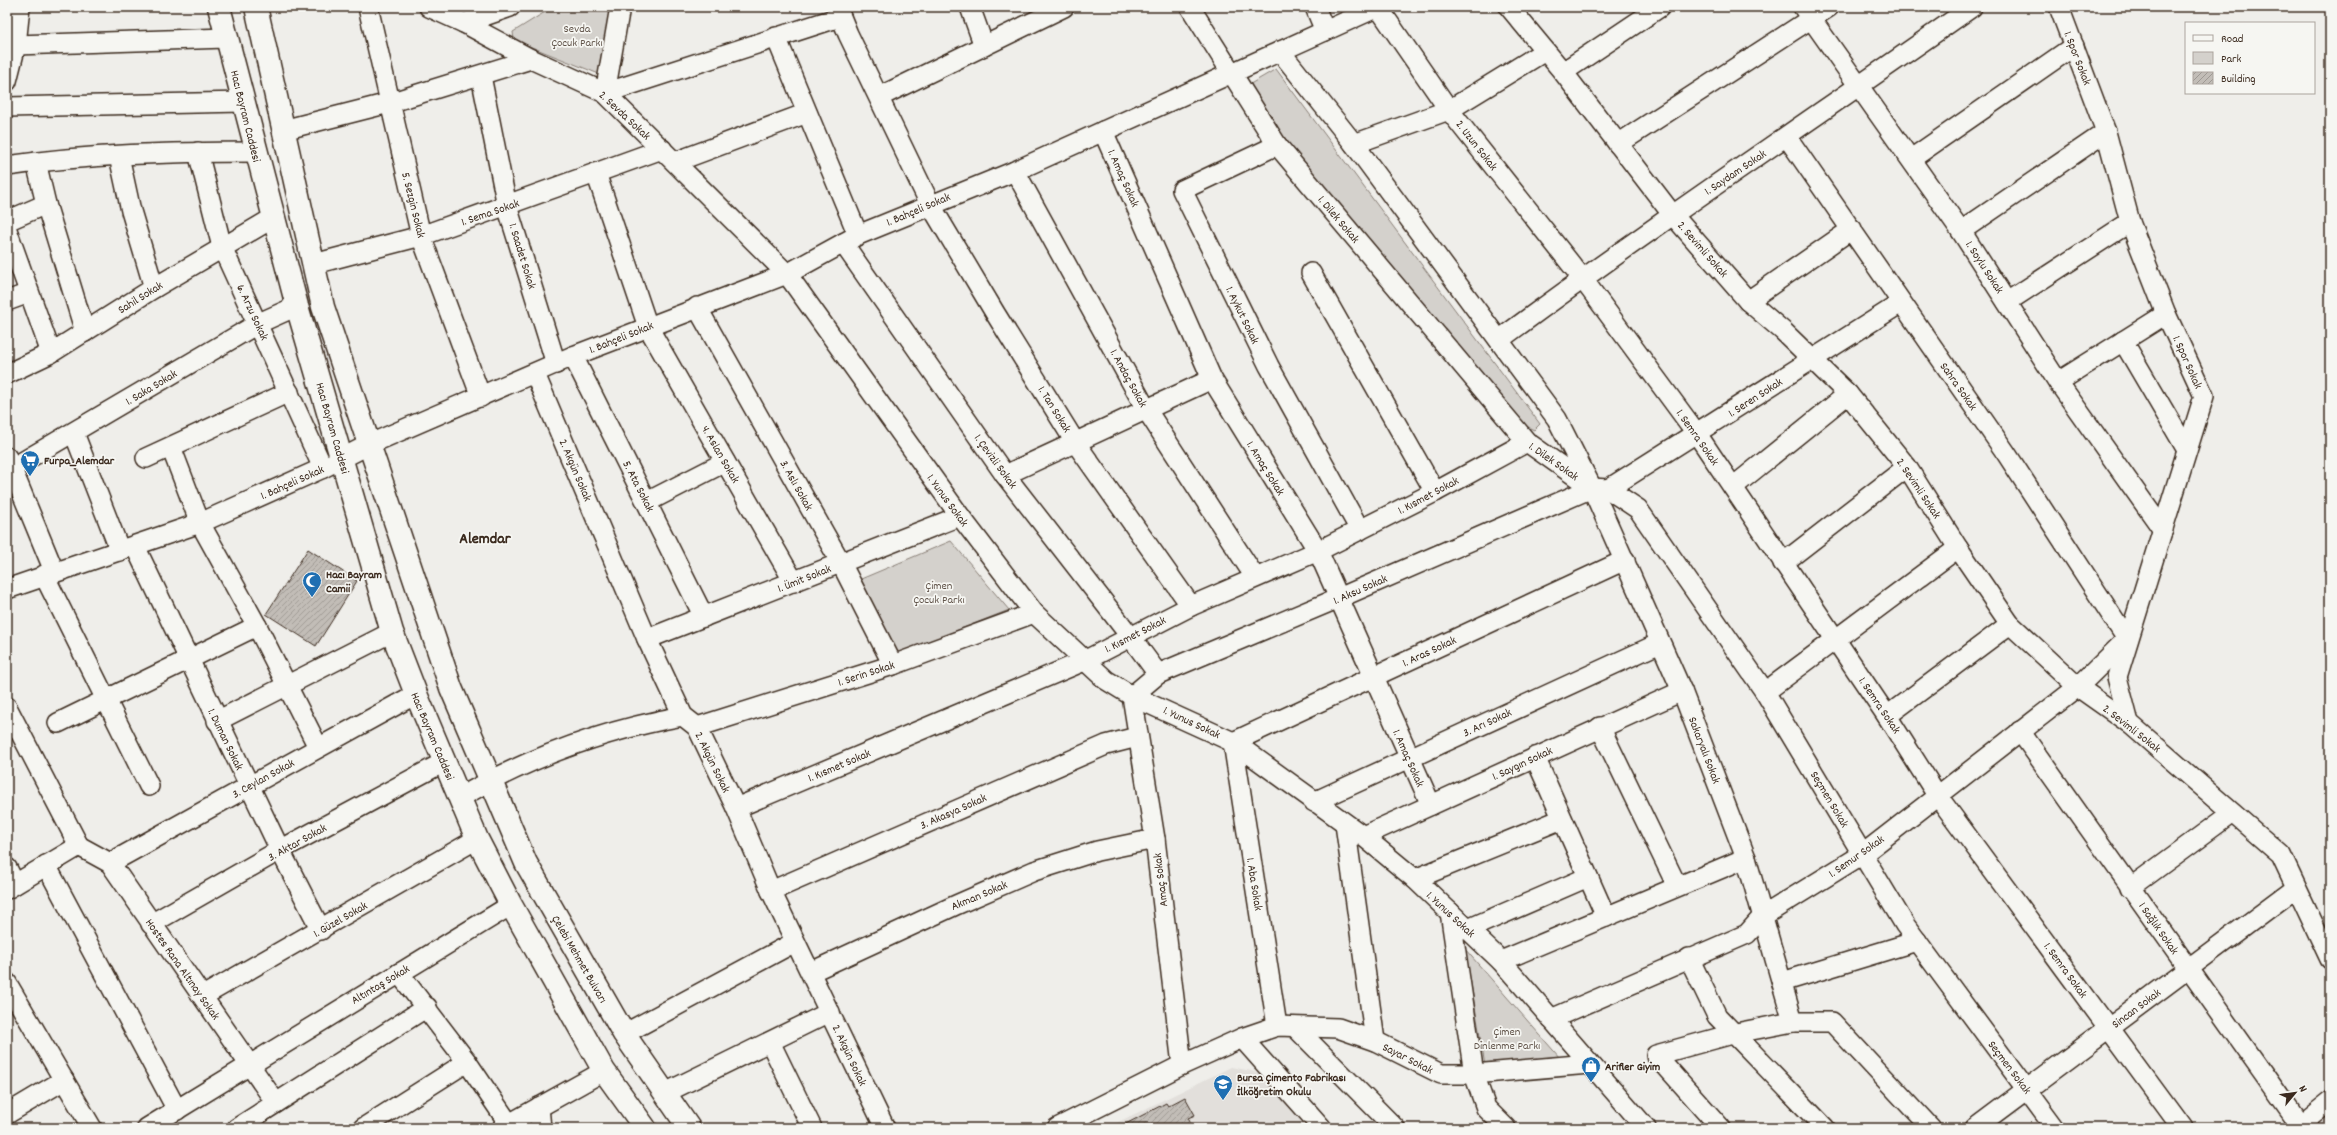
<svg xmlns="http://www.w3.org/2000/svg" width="2337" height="1135" viewBox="0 0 2337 1135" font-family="Dekko,sans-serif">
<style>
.built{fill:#e2dfdb}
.green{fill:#d4d1cc;stroke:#887e75}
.building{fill:url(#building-hatch);stroke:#3b2a1e}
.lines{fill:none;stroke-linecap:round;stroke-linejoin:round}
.minor-casing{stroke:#3b2a1e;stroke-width:22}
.major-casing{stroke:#3b2a1e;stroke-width:25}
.minor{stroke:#f6f6f2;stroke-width:19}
.major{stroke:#f6f6f2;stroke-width:22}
.labels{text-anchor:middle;stroke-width:3.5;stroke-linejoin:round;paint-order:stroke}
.park-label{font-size:12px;fill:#61544a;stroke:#f6f6f2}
.street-label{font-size:12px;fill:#3b2a1e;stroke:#f6f6f2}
.poi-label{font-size:12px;font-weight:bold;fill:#3b2a1e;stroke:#f6f6f2;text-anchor:start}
.district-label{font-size:16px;font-weight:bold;fill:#3b2a1e;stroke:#f6f6f2}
</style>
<defs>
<pattern id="building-hatch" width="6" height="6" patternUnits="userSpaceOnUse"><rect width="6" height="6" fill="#c2bdb7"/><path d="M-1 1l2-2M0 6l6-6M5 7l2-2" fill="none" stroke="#9f9a94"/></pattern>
</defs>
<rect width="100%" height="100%" fill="#efeeea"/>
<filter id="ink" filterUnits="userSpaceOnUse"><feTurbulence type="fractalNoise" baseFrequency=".025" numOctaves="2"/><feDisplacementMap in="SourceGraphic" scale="8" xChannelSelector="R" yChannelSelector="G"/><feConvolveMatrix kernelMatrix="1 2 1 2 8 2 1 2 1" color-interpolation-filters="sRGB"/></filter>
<g filter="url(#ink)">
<g class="built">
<polygon points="1231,1067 1261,1073 1306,1128 1106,1128"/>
<polygon points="2330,1113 2330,1128 2312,1128"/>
</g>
<g class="green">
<polygon points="553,7 611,7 599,74 514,40 513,32"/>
<polygon points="1276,69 1540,424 1534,430 1522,424 1326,195 1247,86"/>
<polygon points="951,541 1009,610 897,654 861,579"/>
<polygon points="1465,949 1560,1058 1485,1065"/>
</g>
<g class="building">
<polygon points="308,549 357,581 316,646 266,614"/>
<polygon points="1185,1097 1195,1115 1188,1118 1193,1128 1118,1128 1166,1103 1168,1106"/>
</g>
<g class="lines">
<defs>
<g id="minor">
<polyline points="368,7 421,236 481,397"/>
<polyline points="429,7 464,23 531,59 605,93 787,274 960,516 1034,613 1106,680 1132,696 1233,742 1363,836 1415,879 1501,961 1646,1128"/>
<polyline points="620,7 605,93 840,17"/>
<polyline points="837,7 848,34 930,204 995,313 1075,442 1191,606"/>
<polyline points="970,7 984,46"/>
<polyline points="1190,7 1277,145 1527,442 1592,488 1608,489 1638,509 1765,692 1905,925 2055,1128"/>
<polyline points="1315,7 1325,31"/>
<polyline points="1378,7 1449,110 1582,278 1697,434 1887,716 1937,795 2182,1128"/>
<polyline points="1509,7 1563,72 1672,214 1748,301 1783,331 1848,394 1907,467 1958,548 2010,624 2078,687 2129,723 2281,855 2330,959"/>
<polyline points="1803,7 1961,231 2058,382 2163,530"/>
<polyline points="2059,7 2106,132 2130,222 2166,314 2204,396 2117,677 2129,723"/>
<polyline points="464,23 510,7"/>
<polyline points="776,37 858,235"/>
<polyline points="16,45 226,38"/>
<polyline points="1280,51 1354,144 1557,419 1592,488 1682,691 1746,858 1793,1022"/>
<polyline points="1563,72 1660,7"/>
<polyline points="481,76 507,206 556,364"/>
<polyline points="7,81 16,45 20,7"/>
<polyline points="879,97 1064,7"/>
<polyline points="7,107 243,102"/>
<polyline points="283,130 389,103 531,59"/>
<polyline points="1103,131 1212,379 1318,551 1431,805"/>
<polyline points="1354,144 1449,110 1545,51"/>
<polyline points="1618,144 1829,7"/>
<polyline points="1277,145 1182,190 1269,366 1360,530"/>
<polyline points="198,152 222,247 323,468"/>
<polyline points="119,156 131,211 154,288"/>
<polyline points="1911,159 2074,46"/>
<polyline points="36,162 46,204 85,332"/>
<polyline points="675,162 807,113"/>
<path d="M7,166C89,154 173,152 256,152"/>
<polyline points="1015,171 1146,409 1255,577"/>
<polyline points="596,173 648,327 794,582"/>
<polyline points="7,221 46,204"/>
<polyline points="7,230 51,353"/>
<polyline points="1961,231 2106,132"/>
<polyline points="843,243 1005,475 1130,636 1158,674"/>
<polyline points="314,264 421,236 662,149"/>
<polyline points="1311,273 1435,492"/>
<polyline points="7,301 29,293"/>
<polyline points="1748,301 1852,229"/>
<polyline points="2007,302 2130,222"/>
<polyline points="697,307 841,563 893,665"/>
<path d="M1499,340C1654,225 1814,118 1972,7"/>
<polyline points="2123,341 2187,450"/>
<polyline points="573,356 704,617"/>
<polyline points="7,374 51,353 154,288 273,218"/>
<polyline points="535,374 647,639 683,716 697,727 736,808 771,891 885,1128"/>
<polyline points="2058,382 2166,314"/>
<polyline points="74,433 120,551"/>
<polyline points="171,447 200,523 257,626 318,747"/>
<polyline points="7,457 54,571"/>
<polyline points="146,458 289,392"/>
<polyline points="7,471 259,323 297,306"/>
<polyline points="1005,475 1212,379"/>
<polyline points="1733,487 1848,394"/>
<polyline points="1608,489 1901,303"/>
<polyline points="647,502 725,462"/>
<polyline points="135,546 280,850 321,930"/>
<polyline points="1783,563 1907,467"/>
<polyline points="44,575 149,786"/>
<polyline points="7,589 200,523 323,468 370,444 573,356 787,274 858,235 1015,171 1378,7"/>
<polyline points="647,639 960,516"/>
<polyline points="1765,692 1958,548"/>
<polyline points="7,707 79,846"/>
<polyline points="1887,716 2010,624"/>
<polyline points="217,721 392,632"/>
<polyline points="58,723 257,626"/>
<polyline points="697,727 893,665 1034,613"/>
<polyline points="1600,727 1677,886"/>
<polyline points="2020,731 2299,1124"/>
<polyline points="1535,757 1606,917"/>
<path d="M459,798C528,758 605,730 683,716"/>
<polyline points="1314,802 1660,643"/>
<polyline points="736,808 1084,661 1191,606 1318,551 1435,492 1527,442"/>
<polyline points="1345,824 1375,1041"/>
<polyline points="1363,836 1682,691"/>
<polyline points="79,846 110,863 276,1103"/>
<polyline points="110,863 416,694"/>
<polyline points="46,865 177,1110"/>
<polyline points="7,868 15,884"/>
<polyline points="1415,879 1562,819"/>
<polyline points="2130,888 2232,813"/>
<polyline points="7,889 79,846"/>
<polyline points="771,891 1106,745 1137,737"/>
<polyline points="1450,912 1474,1074 1486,1108 1506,1128"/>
<polyline points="151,924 280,850 444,762"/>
<polyline points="1468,929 1588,877"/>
<polyline points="1689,958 1717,1016 1825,1128"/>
<polyline points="1501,961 1746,858"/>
<polyline points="811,972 956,905 1034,871 1097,851 1155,839"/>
<polyline points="399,973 467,1062 509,1124"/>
<polyline points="1782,982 1917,941"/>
<polyline points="7,983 92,1128"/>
<polyline points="203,996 477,839"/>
<polyline points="1551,1019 1747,934 1763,916 1863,854 2078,687 2127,639 2006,453 1787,137"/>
<polyline points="1277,1026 1233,742 1625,560"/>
<polyline points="1295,1027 1395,1128"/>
<polyline points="624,1034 795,942"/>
<polyline points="1242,1038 1322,1128"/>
<polyline points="770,1042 812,1128"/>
<polyline points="1182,1065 1155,839 1132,696 1158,674 1339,598 1592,488"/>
<polyline points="665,1093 830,1012"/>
<polyline points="539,1107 541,1128"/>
<polyline points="7,1114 64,1080"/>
<polyline points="147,1128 511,905"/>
<polyline points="237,1128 427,1007"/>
<polyline points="363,1128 467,1062"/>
<polyline points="502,1128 604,1071"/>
<polyline points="1057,1128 1182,1065 1242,1038 1277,1026 1338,1028 1375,1041 1441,1074 1474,1074 1589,1064"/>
<polyline points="1721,1128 1656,1055 1736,1033 1793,1022 1832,1022 1931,1128"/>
<polyline points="1975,1128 2296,888"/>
<polyline points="2295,1128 2330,1100"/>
</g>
<g id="major">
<polyline points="219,7 297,306 392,632 416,694 477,839 511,905 604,1071 645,1128"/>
<polyline points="256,7 323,307 451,688 526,863 624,1034 689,1128"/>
</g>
</defs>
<use href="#minor" class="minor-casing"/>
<use href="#major" class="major-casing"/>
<use href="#minor" class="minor"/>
<use href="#major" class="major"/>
</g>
</g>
<defs>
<symbol id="supermarket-pin" viewBox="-11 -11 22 30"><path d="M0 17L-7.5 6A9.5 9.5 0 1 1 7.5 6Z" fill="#1f6fb2" stroke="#f6f6f2"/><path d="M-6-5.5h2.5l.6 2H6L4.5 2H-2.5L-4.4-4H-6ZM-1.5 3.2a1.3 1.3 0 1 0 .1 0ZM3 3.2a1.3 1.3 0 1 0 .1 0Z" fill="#fff"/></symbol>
<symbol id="mosque-pin" viewBox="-11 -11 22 30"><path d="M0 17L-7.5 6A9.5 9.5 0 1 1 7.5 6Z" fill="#1f6fb2" stroke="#f6f6f2"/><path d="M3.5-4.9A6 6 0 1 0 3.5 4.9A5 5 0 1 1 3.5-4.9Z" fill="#fff"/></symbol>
<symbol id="shop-pin" viewBox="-11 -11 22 30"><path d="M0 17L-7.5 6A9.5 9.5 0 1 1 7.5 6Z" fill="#1f6fb2" stroke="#f6f6f2"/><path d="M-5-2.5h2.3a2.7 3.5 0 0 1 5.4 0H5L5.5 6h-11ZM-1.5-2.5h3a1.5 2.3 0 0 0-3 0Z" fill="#fff"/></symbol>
<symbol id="school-pin" viewBox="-11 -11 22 30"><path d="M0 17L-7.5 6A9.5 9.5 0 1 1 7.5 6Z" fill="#1f6fb2" stroke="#f6f6f2"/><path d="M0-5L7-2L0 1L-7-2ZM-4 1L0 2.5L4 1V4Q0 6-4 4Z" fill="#fff"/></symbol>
</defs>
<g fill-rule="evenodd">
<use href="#supermarket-pin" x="19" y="449" width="22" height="30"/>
<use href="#mosque-pin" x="301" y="570" width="22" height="30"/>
<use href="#shop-pin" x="1580" y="1055" width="22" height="30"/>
<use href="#school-pin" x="1212" y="1073" width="22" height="30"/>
</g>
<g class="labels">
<g class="park-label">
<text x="577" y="32">Sevda<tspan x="577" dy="14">Çocuk Parkı</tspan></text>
<text x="939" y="589">Çimen<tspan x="939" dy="14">Çocuk Parkı</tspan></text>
<text x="1507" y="1035">Çimen<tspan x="1507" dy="14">Dinlenme Parkı</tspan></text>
</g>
<g class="street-label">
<text transform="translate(2078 58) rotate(69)" y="4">1. Spor Sokak</text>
<text transform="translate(625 115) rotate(43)" y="4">2. Sevda Sokak</text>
<text transform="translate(246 116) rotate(76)" y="4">Hacı Bayram Caddesi</text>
<text transform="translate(1477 145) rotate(52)" y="4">2. Uzun Sokak</text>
<text transform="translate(1735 172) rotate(-34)" y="4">1. Saydam Sokak</text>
<text transform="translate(1124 178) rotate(66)" y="4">1. Amaç Sokak</text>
<text transform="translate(414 205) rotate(76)" y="4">5. Sezgin Sokak</text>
<text transform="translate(918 209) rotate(-23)" y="4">1. Bahçeli Sokak</text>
<text transform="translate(490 212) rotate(-19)" y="4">1. Sema Sokak</text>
<text transform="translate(1339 219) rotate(50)" y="4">1. Dilek Sokak</text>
<text transform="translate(1703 249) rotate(49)" y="4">2. Sevimli Sokak</text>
<text transform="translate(523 256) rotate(73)" y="4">1. Saadet Sokak</text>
<text transform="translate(1985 267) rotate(57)" y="4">1. Soylu Sokak</text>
<text transform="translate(140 297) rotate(-32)" y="4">Sahil Sokak</text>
<text transform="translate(253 312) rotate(65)" y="4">6. Arzu Sokak</text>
<text transform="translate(1243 315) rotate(64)" y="4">1. Aykut Sokak</text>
<text transform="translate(621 337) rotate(-22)" y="4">1. Bahçeli Sokak</text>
<text transform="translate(2188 362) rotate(66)" y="4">1. Spor Sokak</text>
<text transform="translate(1129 378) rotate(61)" y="4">1. Andaç Sokak</text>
<text transform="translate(1959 386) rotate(55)" y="4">Sahra Sokak</text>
<text transform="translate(151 387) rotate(-31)" y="4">1. Saka Sokak</text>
<text transform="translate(1755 397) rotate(-33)" y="4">1. Seren Sokak</text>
<text transform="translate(1055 409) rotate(58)" y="4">1. Tan Sokak</text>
<text transform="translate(333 428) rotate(74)" y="4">Hacı Bayram Caddesi</text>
<text transform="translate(1698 437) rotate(55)" y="4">1. Semra Sokak</text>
<text transform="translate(721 454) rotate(60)" y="4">4. Aslan Sokak</text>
<text transform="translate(996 461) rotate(54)" y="4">1. Çevizli Sokak</text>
<text transform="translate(1554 461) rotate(35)" y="4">1. Dilek Sokak</text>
<text transform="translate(1266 468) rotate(58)" y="4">1. Amaç Sokak</text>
<text transform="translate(576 470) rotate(67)" y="4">2. Akgün Sokak</text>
<text transform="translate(292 482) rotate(-24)" y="4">1. Bahçeli Sokak</text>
<text transform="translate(797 485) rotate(61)" y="4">3. Aslı Sokak</text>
<text transform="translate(639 486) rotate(63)" y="4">5. Ata Sokak</text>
<text transform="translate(1919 488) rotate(56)" y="4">2. Sevimli Sokak</text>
<text transform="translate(1428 495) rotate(-28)" y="4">1. Kısmet Sokak</text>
<text transform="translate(948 500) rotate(54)" y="4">1. Yunus Sokak</text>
<text transform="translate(804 578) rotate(-22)" y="4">1. Ümit Sokak</text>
<text transform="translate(1360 589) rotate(-24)" y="4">1. Aksu Sokak</text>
<text transform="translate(1135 634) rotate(-27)" y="4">1. Kısmet Sokak</text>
<text transform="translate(1429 651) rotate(-25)" y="4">1. Aras Sokak</text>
<text transform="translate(866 673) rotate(-18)" y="4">1. Serin Sokak</text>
<text transform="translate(1880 705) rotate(56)" y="4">1. Semra Sokak</text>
<text transform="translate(1192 722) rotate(25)" y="4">1. Yunus Sokak</text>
<text transform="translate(1487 722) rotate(-25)" y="4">3. Arı Sokak</text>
<text transform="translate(2132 728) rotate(38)" y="4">2. Sevimli Sokak</text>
<text transform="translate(433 736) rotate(67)" y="4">Hacı Bayram Caddesi</text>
<text transform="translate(226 739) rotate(64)" y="4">1. Duman Sokak</text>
<text transform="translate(1705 750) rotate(69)" y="4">Sakaryalı Sokak</text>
<text transform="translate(1409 758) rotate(66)" y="4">1. Amaç Sokak</text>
<text transform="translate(713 762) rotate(64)" y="4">2. Akgün Sokak</text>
<text transform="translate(1522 763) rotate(-25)" y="4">1. Saygın Sokak</text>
<text transform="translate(839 765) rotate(-23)" y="4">1. Kısmet Sokak</text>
<text transform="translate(263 778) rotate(-29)" y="4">3. Ceylan Sokak</text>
<text transform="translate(1830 799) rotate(59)" y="4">Seçmen Sokak</text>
<text transform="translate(953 811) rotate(-24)" y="4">3. Akasya Sokak</text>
<text transform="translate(297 842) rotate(-29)" y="4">3. Aktar Sokak</text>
<text transform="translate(1856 856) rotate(-35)" y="4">1. Semur Sokak</text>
<text transform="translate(1160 880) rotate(-97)" y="4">Amaç Sokak</text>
<text transform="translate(1255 884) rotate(81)" y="4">1. Aba Sokak</text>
<text transform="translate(979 895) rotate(-23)" y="4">Akman Sokak</text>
<text transform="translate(1451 914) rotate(43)" y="4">1. Yunus Sokak</text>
<text transform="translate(340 919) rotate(-30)" y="4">1. Güzel Sokak</text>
<text transform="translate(2159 928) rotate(55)" y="4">1 Sağlık Sokak</text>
<text transform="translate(580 959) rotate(60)" y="4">Çelebi Mehmet Bulvarı</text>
<text transform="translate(183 969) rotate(55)" y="4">Hostes Rana Altınay Sokak</text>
<text transform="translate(2066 970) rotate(54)" y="4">1. Semra Sokak</text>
<text transform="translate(380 984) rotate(-31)" y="4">Altıntaş Sokak</text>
<text transform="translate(2136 1008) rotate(-37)" y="4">Sincan Sokak</text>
<text transform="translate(850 1055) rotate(65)" y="4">2. Akgün Sokak</text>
<text transform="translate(1408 1058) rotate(27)" y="4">Sayar Sokak</text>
<text transform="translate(2010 1067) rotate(53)" y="4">Seçmen Sokak</text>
</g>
<g class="poi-label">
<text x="44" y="464">Furpa_Alemdar</text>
<text x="326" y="578">Hacı Bayram<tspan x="326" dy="14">Camii</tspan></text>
<text x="1605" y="1070">Arifler Giyim</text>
<text x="1237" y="1081">Bursa Çimento Fabrikası<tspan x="1237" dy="14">İlköğretim Okulu</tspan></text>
</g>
<g class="district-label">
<text x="485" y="543">Alemdar</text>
</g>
</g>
<rect width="2337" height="1135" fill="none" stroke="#f6f6f2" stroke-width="24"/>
<rect x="12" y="12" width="2313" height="1111" fill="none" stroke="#3b2a1e" stroke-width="1.5" filter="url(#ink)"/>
<rect x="2185" y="22" width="130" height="72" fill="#f6f6f2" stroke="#aba49d"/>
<rect x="2193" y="35" width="20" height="6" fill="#f6f6f2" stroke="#aba49d"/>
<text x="2221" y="42" font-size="12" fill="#3b2a1e">Road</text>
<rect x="2193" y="52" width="20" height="12" fill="#d4d1cc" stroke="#aba49d"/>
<text x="2221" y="62" font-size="12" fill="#3b2a1e">Park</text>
<rect x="2193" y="72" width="20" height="12" fill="url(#building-hatch)" stroke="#aba49d"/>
<text x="2221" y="82" font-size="12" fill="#3b2a1e">Building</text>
<g transform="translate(2295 1093) rotate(61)" stroke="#f6f6f2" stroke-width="3" paint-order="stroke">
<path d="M0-3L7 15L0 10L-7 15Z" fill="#3b2a1e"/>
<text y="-6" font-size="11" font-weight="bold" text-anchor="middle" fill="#3b2a1e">N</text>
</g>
</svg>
